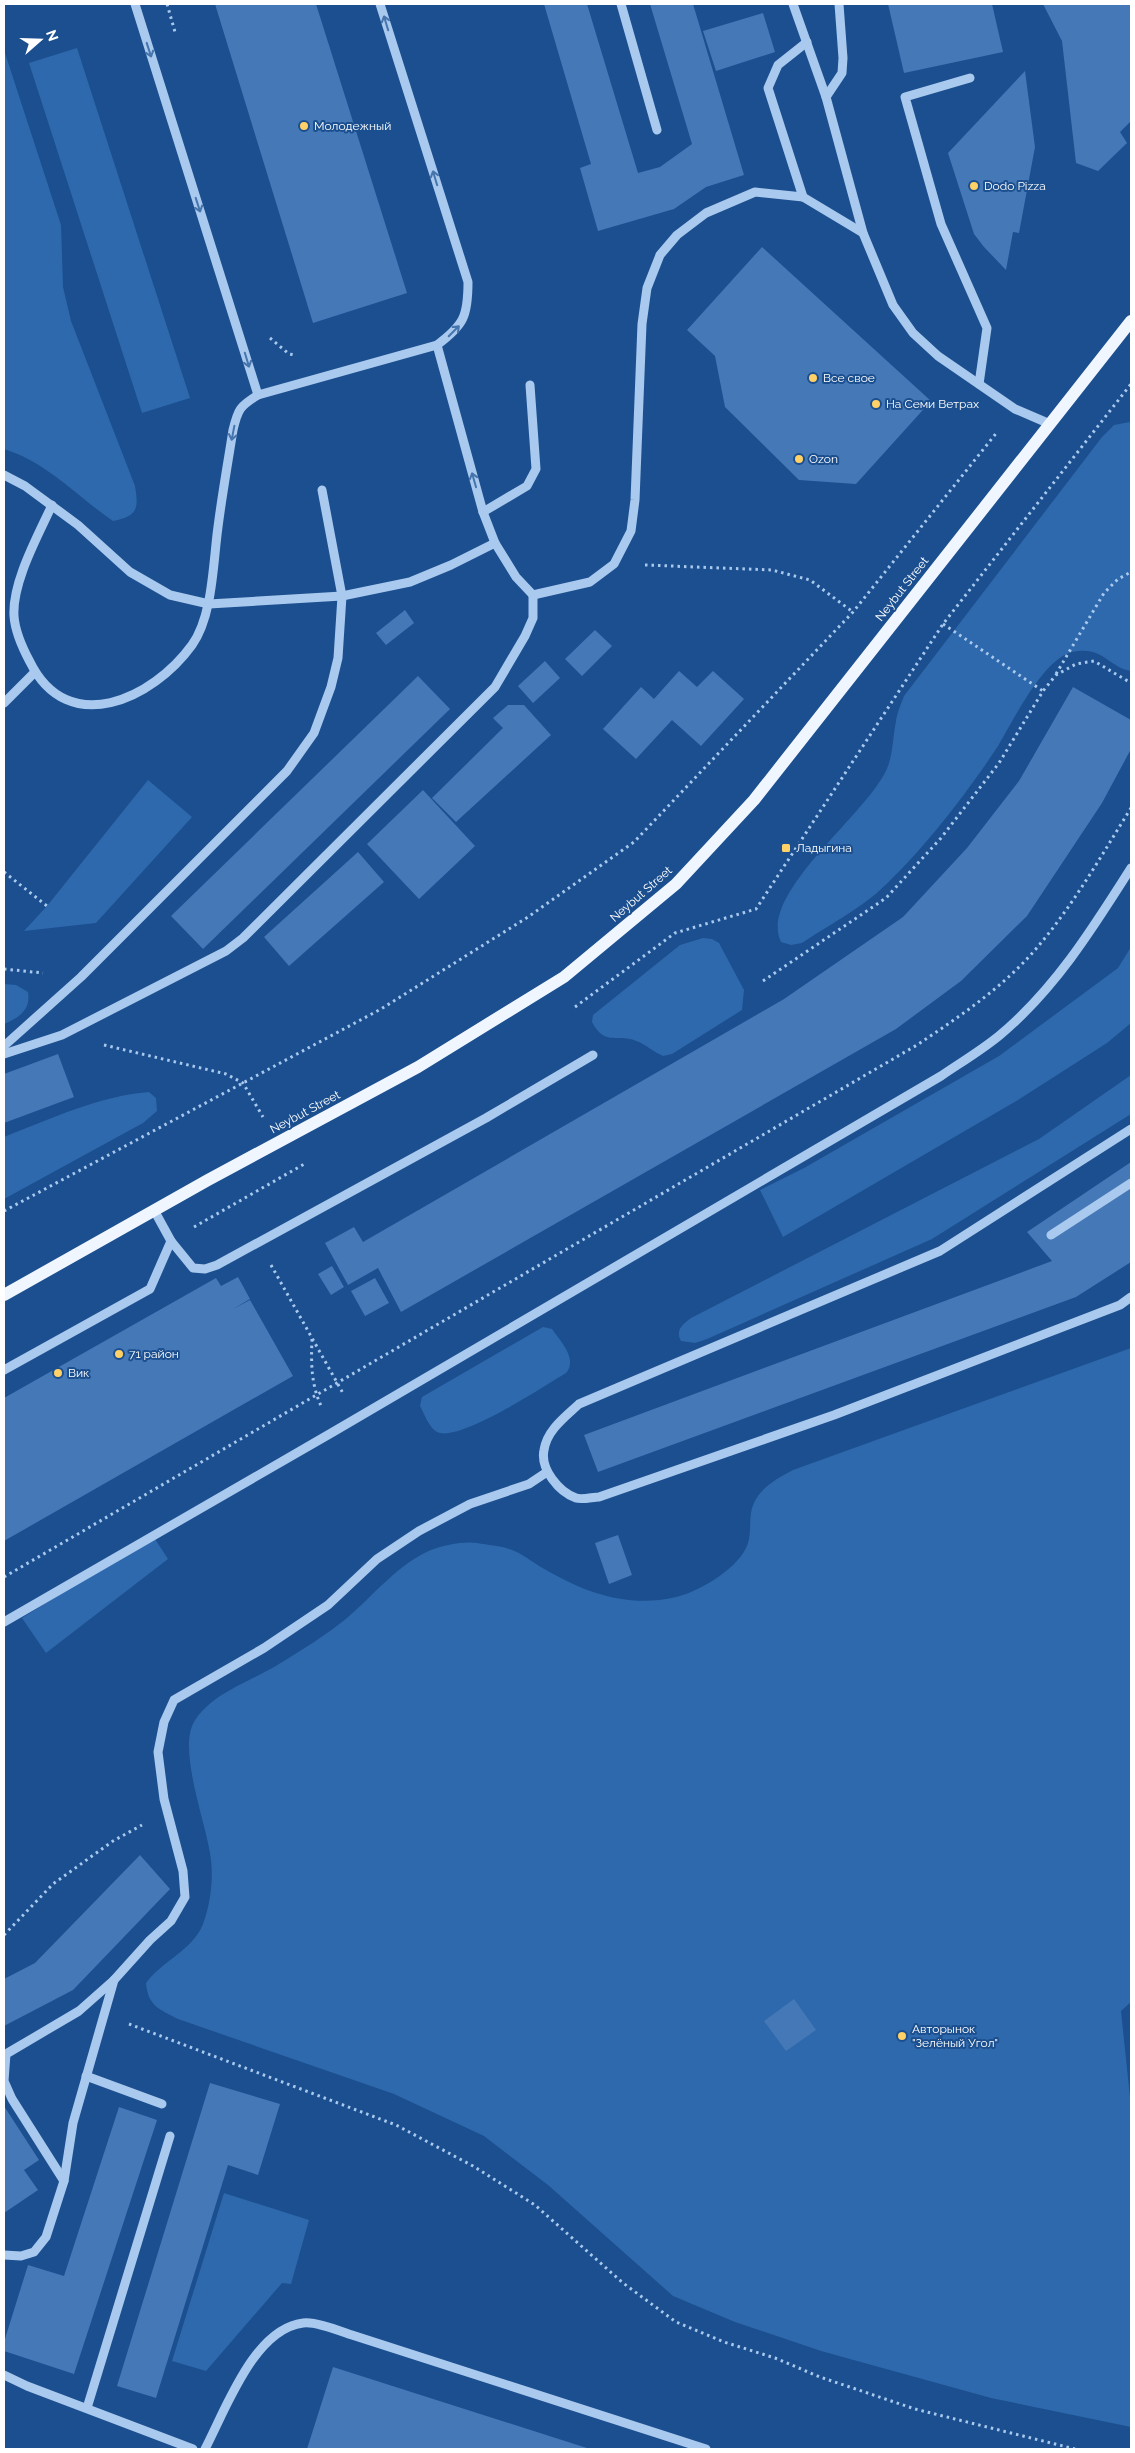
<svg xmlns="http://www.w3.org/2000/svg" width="1135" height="2453" viewBox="0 0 1135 2453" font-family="Raleway,sans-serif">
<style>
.green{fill:#2e69ad}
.building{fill:#4478b7}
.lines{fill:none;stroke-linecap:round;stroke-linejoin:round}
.path{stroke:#a9c9ee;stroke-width:3;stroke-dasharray:2.5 4;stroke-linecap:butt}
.minor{stroke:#a9c9ee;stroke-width:9}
.major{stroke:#f0f6ff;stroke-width:12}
.oneway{stroke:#4674ac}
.poi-dot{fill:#ffd166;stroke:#1b4f8f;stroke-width:2}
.labels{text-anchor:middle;stroke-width:4;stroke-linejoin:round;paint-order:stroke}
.poi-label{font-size:12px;fill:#fff;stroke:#1b4f8f;text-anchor:start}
.street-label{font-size:12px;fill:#fff;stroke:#1b4f8f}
</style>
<rect width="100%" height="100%" fill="#1b4f8f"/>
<g class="green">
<polygon points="77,48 190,398 142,413 29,63"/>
<path d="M4,50L61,225L63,287L71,321L135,486C139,510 137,516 113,521C78,497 45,461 4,449Z"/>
<path d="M1130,422L1131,671C1108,667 1103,645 1072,652C1043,659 1013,721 998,746C968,792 921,853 880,890C861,908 824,928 802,943L791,945L781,942C757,893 871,812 888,766C893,753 893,736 896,721C897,713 901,704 904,696L1102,437L1114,425Z"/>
<polygon points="148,780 192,817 96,923 24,931 47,906"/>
<path d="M703,938L712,939L719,943L744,990L742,1010L672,1054L663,1056C654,1052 647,1046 639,1042C618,1032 606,1048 592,1022L593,1015L680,945Z"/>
<polygon points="1131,947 1131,1023 1107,1043 1018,1100 783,1237 760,1190 804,1168 999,1056 1118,968"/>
<path d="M4,984L16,985L28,992C31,1010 19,1018 4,1024Z"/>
<path d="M1131,1075V1114L932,1239L707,1339L695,1343L681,1341C675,1330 683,1324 691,1318L1039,1139Z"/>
<path d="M149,1092L156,1098L157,1111L143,1123L4,1199V1137C50,1119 99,1096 149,1092Z"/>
<path d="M543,1327L552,1329C561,1342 578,1359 566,1373C544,1386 459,1443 437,1432C429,1428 424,1413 420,1406L422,1397Z"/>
<path d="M1131,1348V2002L1121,2011L1131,2107V2427L991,2398L821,2351L735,2322L673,2296L548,2185L484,2136L394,2094L178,2019C159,2009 148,2006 146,1983C162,1961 193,1950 203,1924C211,1902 214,1876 210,1853C205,1821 178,1749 194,1722C211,1693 252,1681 279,1664C302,1650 326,1635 347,1618C374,1595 398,1564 431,1550C444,1545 464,1541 477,1543C488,1545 502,1546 512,1550C525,1555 536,1565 548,1571C588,1594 630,1608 676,1597C699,1592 741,1567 748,1543C752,1531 748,1515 754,1503C761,1487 778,1478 793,1470Z"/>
<polygon points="153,1536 168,1559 46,1653 22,1618"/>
<polygon points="224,2193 309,2220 291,2284 282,2283 206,2371 172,2361"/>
</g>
<g class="building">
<polygon points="215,4 316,4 407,293 313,323"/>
<polygon points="544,4 587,4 638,173 660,167 692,144 650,4 693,4 744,175 706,187 674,209 598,231 580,168 591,164"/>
<polygon points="888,4 992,4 1003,52 904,73"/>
<polygon points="1043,4 1131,4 1131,121 1120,132 1127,143 1098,171 1076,163 1062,41"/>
<polygon points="763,13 775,52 716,71 703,31"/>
<polygon points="1025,71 1035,147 1019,233 1013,232 1006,270 984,247 974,234 948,153"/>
<polygon points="762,247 931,401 856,484 799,480 725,407 715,356 687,330"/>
<polygon points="405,610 414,623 386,645 376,633"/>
<polygon points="595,630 612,646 582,676 565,659"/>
<polygon points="545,661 560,678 533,703 518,686"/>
<polygon points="679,671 697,687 713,671 744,699 701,746 672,720 636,759 603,729 641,687 654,699"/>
<polygon points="418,676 450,709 203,949 171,916"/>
<polygon points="1073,687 1131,720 1131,749 1102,803 1027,916 961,981 896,1029 401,1312 378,1268 348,1285 325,1243 354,1227 363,1242 784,999 903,917 967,848 1019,781"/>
<polygon points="508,705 524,705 551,735 456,822 432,798 503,728 493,718"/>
<polygon points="423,790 475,846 419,899 367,844"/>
<polygon points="358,852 384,882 289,966 264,937"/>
<polygon points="58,1054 74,1097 4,1123 4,1074"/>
<polygon points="1131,1162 1131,1262 1076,1297 598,1472 584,1435 1052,1261 1027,1232"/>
<polygon points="332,1266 344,1287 331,1295 318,1274"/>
<polygon points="238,1277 250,1299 233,1309 250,1300 293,1376 4,1541 4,1398 216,1278 221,1286"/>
<polygon points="375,1278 389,1303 365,1316 351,1291"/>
<polygon points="618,1535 632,1575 609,1584 595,1543"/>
<polygon points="140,1855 170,1889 73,1990 4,2026 4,1979 35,1963"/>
<polygon points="794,1999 816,2030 786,2051 764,2021"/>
<polygon points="210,2083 280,2104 258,2175 228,2165 156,2398 117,2386"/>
<polygon points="4,2106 39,2160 24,2170 38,2190 4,2213"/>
<polygon points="119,2107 157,2120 74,2374 4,2351 4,2342 28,2265 64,2276"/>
<polygon points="333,2367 590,2449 307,2449"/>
</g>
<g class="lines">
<g class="path">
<polyline points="167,4 175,32"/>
<polyline points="270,338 289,354 295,355"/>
<polyline points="645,565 772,570 810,580 853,612"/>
<polyline points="943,624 1043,691"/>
<polyline points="1056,674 1104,593 1118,579 1131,572"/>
<polyline points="4,872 47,906"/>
<polyline points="4,969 43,973"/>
<polyline points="763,981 886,898 941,838 999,763 1043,691 1056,675 1076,664 1094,661 1131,683"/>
<polyline points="575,1007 675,933 756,909 943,624 1131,384"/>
<polyline points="104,1045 226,1074 243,1083 263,1117"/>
<polyline points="4,1211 381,1009 528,917 634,842 853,612 998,431"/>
<polyline points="194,1227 306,1163"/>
<polyline points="271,1265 344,1395"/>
<path d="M312,1339C311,1364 311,1385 322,1408"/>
<path d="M4,1577L917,1045C959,1017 1002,988 1035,950C1073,906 1101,856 1131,808"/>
<polyline points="4,1935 53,1884 113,1841 142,1825"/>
<polyline points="129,2024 396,2125 473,2166 535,2205 623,2283 676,2322 724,2342 775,2358 820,2377 915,2409 1075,2449"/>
</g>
<g class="minor">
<polyline points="135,4 258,395"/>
<path d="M380,4L468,282C468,316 464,325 437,345L483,512L495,543L516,577L533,595L590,582L614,564L631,531L635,500L642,324L647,288L660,255L677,235L706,213L755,192L803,197L863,233"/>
<polyline points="621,4 657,130"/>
<polyline points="793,4 826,97 863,233 893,305 913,333 938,356 1015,409 1050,424"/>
<polyline points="970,78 905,97 941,224 987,328 979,384"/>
<polyline points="826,97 842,73 843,58 839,4"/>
<polyline points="803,197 768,88 778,65 807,42"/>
<polyline points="4,475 25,486 78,525 130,572 170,595 209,604 342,596 410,582 451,565 495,543"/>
<path d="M52,505C38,536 12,582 14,616C15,631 23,649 30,662C68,739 153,699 192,645C213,616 213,562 218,527C222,495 228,462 233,430C238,409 240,406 258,395L437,345"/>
<polyline points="483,512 527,486 536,469 530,385"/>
<polyline points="4,703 35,672"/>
<polyline points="4,1046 81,977 287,771 314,733 331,687 338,658 342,596 322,490"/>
<polyline points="4,1054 62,1035 226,951 243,938 495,687 525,636 533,618 533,595"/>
<path d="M1131,1129L940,1251L579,1404C565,1417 547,1430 544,1450C540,1469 559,1492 576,1498C582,1500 593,1497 599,1497L834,1415L1120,1305L1131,1297"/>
<polyline points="1051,1235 1131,1183"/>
<polyline points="171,1241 193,1268 205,1269 217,1265 486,1118 593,1055"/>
<polyline points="4,1370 150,1289 171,1241 154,1210"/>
<path d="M4,1622L333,1432L941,1076C960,1063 982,1050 1000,1035C1055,989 1093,928 1131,868"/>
<polyline points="86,2076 162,2104"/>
<polyline points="64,2181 12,2099 4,2081 6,2054 79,2011 114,1980"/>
<polyline points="4,2255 21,2256 34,2252 46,2237 64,2181 73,2123 114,1980 150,1940 171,1921 185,1897 183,1871 164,1799 158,1752 164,1722 174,1700 264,1648 328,1605 377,1559 419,1531 470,1504 529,1484 547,1472"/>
<polyline points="4,2375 27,2386 193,2449"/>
<polyline points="87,2408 170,2136"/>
<path d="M205,2449C226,2409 254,2329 303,2323C315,2321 340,2331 352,2335L706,2449"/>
</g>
<polyline class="major" points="4,1295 208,1180 418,1067 564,977 676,884 754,800 1131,321"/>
</g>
<defs><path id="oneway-shaft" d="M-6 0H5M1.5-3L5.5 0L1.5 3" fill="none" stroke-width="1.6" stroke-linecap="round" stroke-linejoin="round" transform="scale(1.25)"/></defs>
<g class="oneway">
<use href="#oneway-shaft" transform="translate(386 23) rotate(-107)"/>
<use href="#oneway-shaft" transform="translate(149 50) rotate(72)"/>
<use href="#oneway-shaft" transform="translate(435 178) rotate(-107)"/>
<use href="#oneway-shaft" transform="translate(198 205) rotate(72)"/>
<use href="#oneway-shaft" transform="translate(454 331) rotate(-45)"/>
<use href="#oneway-shaft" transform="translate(247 360) rotate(73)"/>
<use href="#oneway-shaft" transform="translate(233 433) rotate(101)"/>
<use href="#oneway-shaft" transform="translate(474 480) rotate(-106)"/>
</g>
<g class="poi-dot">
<circle cx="304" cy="126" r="5"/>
<circle cx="974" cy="186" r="5"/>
<circle cx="813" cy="378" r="5"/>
<circle cx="876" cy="404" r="5"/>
<circle cx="799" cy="459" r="5"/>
<rect x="781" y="843" width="10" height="10" rx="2.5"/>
<circle cx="119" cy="1354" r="5"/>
<circle cx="58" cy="1373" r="5"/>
<circle cx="902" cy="2036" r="5"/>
</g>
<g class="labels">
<g class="poi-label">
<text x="314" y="130">Молодежный</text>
<text x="984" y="190">Dodo Pizza</text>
<text x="823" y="382">Все свое</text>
<text x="886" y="408">На Семи Ветрах</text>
<text x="809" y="463">Ozon</text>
<text x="796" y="852">Ладыгина</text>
<text x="129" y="1358">71 район</text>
<text x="68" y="1377">Вик</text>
<text x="912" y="2033">Авторынок<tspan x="912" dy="14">"Зелёный Угол"</tspan></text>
</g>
<g class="street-label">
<text transform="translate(902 589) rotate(-52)" y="4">Neybut Street</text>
<text transform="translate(641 894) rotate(-41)" y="4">Neybut Street</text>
<text transform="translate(305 1112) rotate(-28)" y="4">Neybut Street</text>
</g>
</g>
<rect width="1135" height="2453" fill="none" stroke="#ffffff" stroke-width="10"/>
<g transform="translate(40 40) rotate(70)" stroke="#1b4f8f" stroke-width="4" paint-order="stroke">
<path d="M0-4L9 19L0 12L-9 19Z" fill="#ffffff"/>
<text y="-8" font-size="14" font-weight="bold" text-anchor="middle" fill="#ffffff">N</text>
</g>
</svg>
